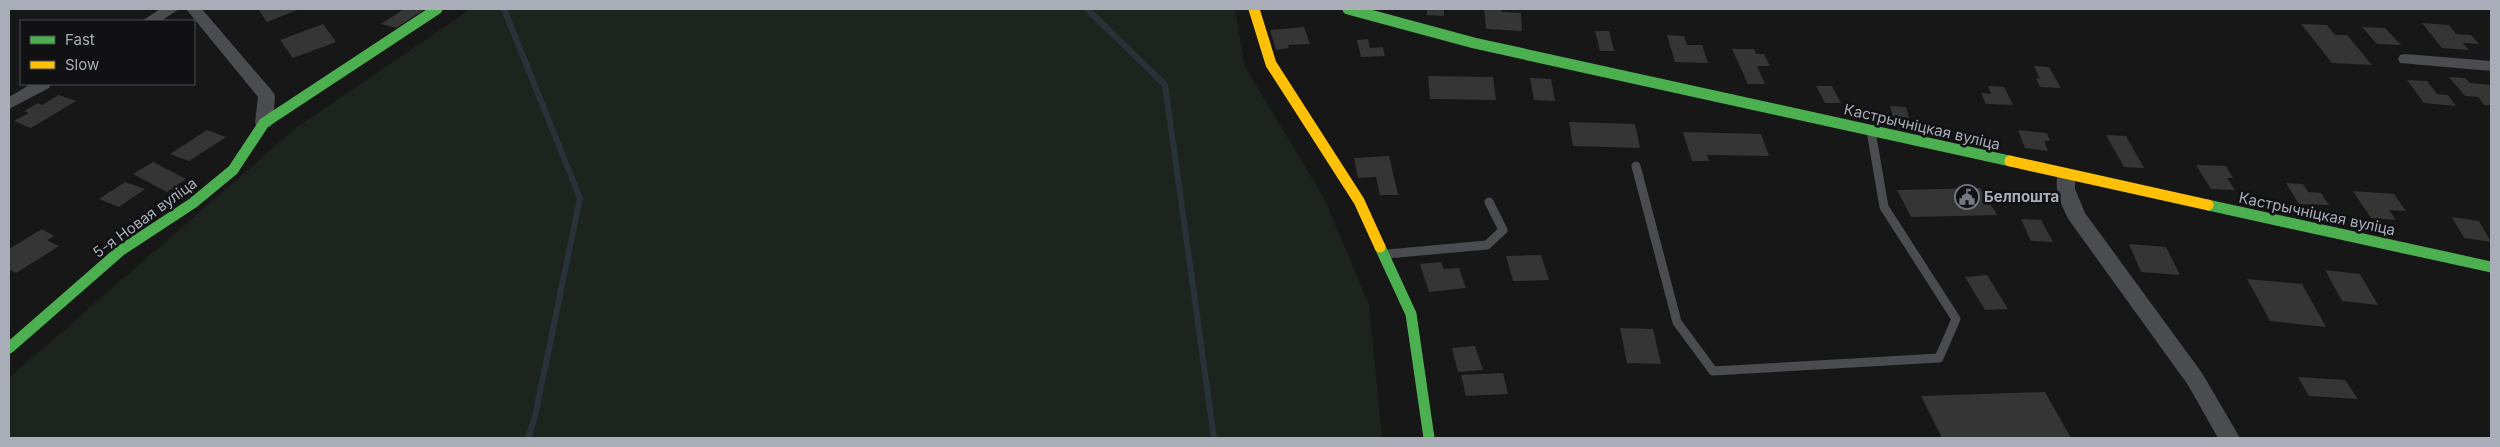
<svg xmlns="http://www.w3.org/2000/svg" width="2500" height="447" viewBox="0 0 2500 447" font-family="Inter,sans-serif">
<style>
.green{fill:#1d241e}
.lines{fill:none;stroke-linecap:round;stroke-linejoin:round}
.stream{stroke:#2a3239;stroke-width:6}
.building{fill:#353536}
.lane{stroke:#4b4c50;stroke-width:9}
.street{fill:#4b4c50;fill-rule:evenodd}
.fast{stroke:#4caf50;stroke-width:11}
.slow{stroke:#ffc107;stroke-width:11}
.labels{text-anchor:middle;stroke-width:5;stroke-linejoin:round;paint-order:stroke}
.street-label{font-size:15px;fill:#a8adb8;stroke:#111113}
.poi-label{font-size:15px;font-weight:bold;fill:#a8adb8;stroke:#111113;text-anchor:start}
</style>
<rect width="100%" height="100%" fill="#171717"/>
<polygon class="green" points="466,9 1235,9 1245,67 1324,198 1369,305 1382,438 9,438 9,378 297,127 468,11"/>
<g class="lines">
<g class="stream">
<polyline points="504,9 580,198 535,416 528,438"/>
<polyline points="1087,9 1165,85 1214,438"/>
</g>
</g>
<g class="building">
<polygon points="258,9 295,9 297,10 267,22"/>
<polygon points="404,9 425,9 396,28 381,24"/>
<polygon points="1427,9 1444,9 1444,16 1427,15"/>
<polygon points="1484,9 1501,9 1502,12 1521,13 1522,31 1486,29"/>
<polygon points="2422,23 2449,25 2456,34 2471,35 2479,44 2463,43 2469,50 2442,48"/>
<polygon points="323,24 336,42 293,58 280,40"/>
<polygon points="2301,24 2327,25 2335,35 2347,35 2372,65 2332,63"/>
<polygon points="1304,27 1310,44 1288,45 1289,48 1276,50 1270,30"/>
<polygon points="2362,27 2385,28 2401,45 2377,44"/>
<polygon points="1595,31 1609,31 1614,51 1600,51"/>
<polygon points="1667,35 1684,36 1687,45 1702,45 1708,63 1675,62"/>
<polygon points="1368,39 1370,48 1383,47 1385,56 1361,57 1357,40"/>
<polygon points="1732,49 1754,49 1756,54 1764,54 1770,66 1757,66 1765,84 1748,84"/>
<polygon points="2034,66 2049,67 2061,88 2040,87 2036,78 2040,79"/>
<polygon points="1428,76 1493,77 1496,100 1430,99"/>
<polygon points="2449,77 2465,78 2470,83 2491,85 2491,105 2484,105 2478,97 2465,96"/>
<polygon points="1530,78 1551,79 1555,101 1534,100"/>
<polygon points="2407,80 2427,81 2437,94 2448,95 2456,106 2424,103"/>
<polygon points="1816,86 1832,86 1841,103 1825,103"/>
<polygon points="1988,86 2004,87 2013,105 1986,104 1981,93 1991,94"/>
<polygon points="59,95 76,101 31,128 14,121 29,113 24,111 38,103 42,105"/>
<polygon points="1890,106 1906,107 1909,118 1893,117"/>
<polygon points="1569,122 1635,124 1640,148 1573,146"/>
<polygon points="207,130 226,137 189,161 170,154"/>
<polygon points="2018,130 2047,133 2050,141 2044,141 2048,151 2025,148"/>
<polygon points="1683,132 1761,134 1769,156 1707,155 1709,161 1692,161"/>
<polygon points="2106,135 2126,136 2144,168 2124,167"/>
<polygon points="1389,156 1398,195 1380,195 1376,177 1358,178 1354,158"/>
<polygon points="153,162 186,179 167,192 133,174"/>
<polygon points="2196,165 2226,166 2233,178 2227,178 2235,190 2211,189"/>
<polygon points="125,182 145,189 119,207 99,199"/>
<polygon points="2286,183 2303,184 2308,192 2321,193 2329,205 2299,204"/>
<polygon points="1980,188 1997,215 1911,217 1897,190"/>
<polygon points="2353,191 2394,194 2406,211 2389,210 2396,220 2371,218"/>
<polygon points="2452,217 2479,221 2491,242 2464,238"/>
<polygon points="2021,219 2041,220 2053,242 2031,241"/>
<polygon points="42,229 54,236 47,240 59,246 16,273 9,269 9,249"/>
<polygon points="2129,244 2166,247 2180,275 2141,272"/>
<polygon points="1541,255 1549,280 1513,281 1506,256"/>
<polygon points="1441,262 1444,269 1459,268 1466,288 1429,292 1420,264"/>
<polygon points="2325,270 2360,274 2378,305 2342,301"/>
<polygon points="1987,275 2008,309 1985,310 1965,277"/>
<polygon points="2247,279 2302,284 2326,327 2270,321"/>
<polygon points="1620,328 1653,329 1661,364 1627,363"/>
<polygon points="1475,346 1483,370 1458,372 1452,348"/>
<polygon points="1503,373 1508,394 1466,396 1461,375"/>
<polygon points="2298,377 2345,380 2358,399 2309,396"/>
<polygon points="2045,392 2071,438 1942,438 1921,396"/>
</g>
<g class="lines">
<g class="lane">
<polyline points="1636,166 1677,322 1713,371 1939,358 1956,319 1884,207 1871,131"/>
<polyline points="1387,254 1487,245 1503,230 1489,202"/>
</g>
<g class="street">
<polygon points="160,9 179,9 161,21 142,21"/>
<polygon points="186,9 202,9 273,92 275,96 273,123 270,127 258,127 255,123 258,97"/>
<polygon points="2406,54 2491,61 2491,71 2400,63 2398,59 2400,55"/>
<polygon points="31,84 51,84 49,88 9,109 9,97"/>
<path d="M2066,169L2072,171L2075,175V189L2085,213L2202,373L2240,438H2218L2188,385L2069,220C2062,207 2051,184 2060,171Z"/>
</g>
<g class="fast">
<polyline points="1348,9 1474,43 2010,161"/>
<polyline points="2208,205 2491,267"/>
<polyline points="1380,247 1411,314 1429,438"/>
<polyline points="9,348 120,251 193,203 233,170 264,123 437,9"/>
</g>
<g class="slow">
<polyline points="1254,9 1271,64 1359,201 1380,247"/>
<polyline points="2010,161 2208,205"/>
</g>
</g>
<defs>
<symbol id="civic-ring" viewBox="-11 -11 22 22"><circle r="9.5" fill="#111113" stroke="#757880" stroke-width="1.5"/><path d="M-.6-6.5H3V-4.5H.6V-3L4-1V1h2V6H-6V1h2V-1L-.6-3ZM-1.2 2.5V6h2.4V2.5Z" fill="#757880"/></symbol>
</defs>
<g fill-rule="evenodd">
<use href="#civic-ring" x="1953" y="183" width="28" height="28"/>
</g>
<g class="labels">
<g class="street-label">
<text transform="translate(1922 127) rotate(13)" y="5">Кастрычніцкая вуліца</text>
<text transform="translate(2317 214) rotate(12)" y="5">Кастрычніцкая вуліца</text>
<text transform="translate(145 218) rotate(-36)" y="5">5-я Новая вуліца</text>
</g>
<g class="poi-label">
<text x="1984" y="202">Белпошта</text>
</g>
</g>
<rect width="2500" height="447" fill="none" stroke="#a8adb8" stroke-width="20"/>
<rect x="20" y="20" width="175" height="65" fill="#111113" stroke="#4d4f55"/>
<rect x="30" y="36" width="25" height="8" fill="#4caf50" stroke="#4d4f55"/>
<text x="65" y="45" font-size="15" fill="#a8adb8">Fast</text>
<rect x="30" y="61" width="25" height="8" fill="#ffc107" stroke="#4d4f55"/>
<text x="65" y="70" font-size="15" fill="#a8adb8">Slow</text>
</svg>
